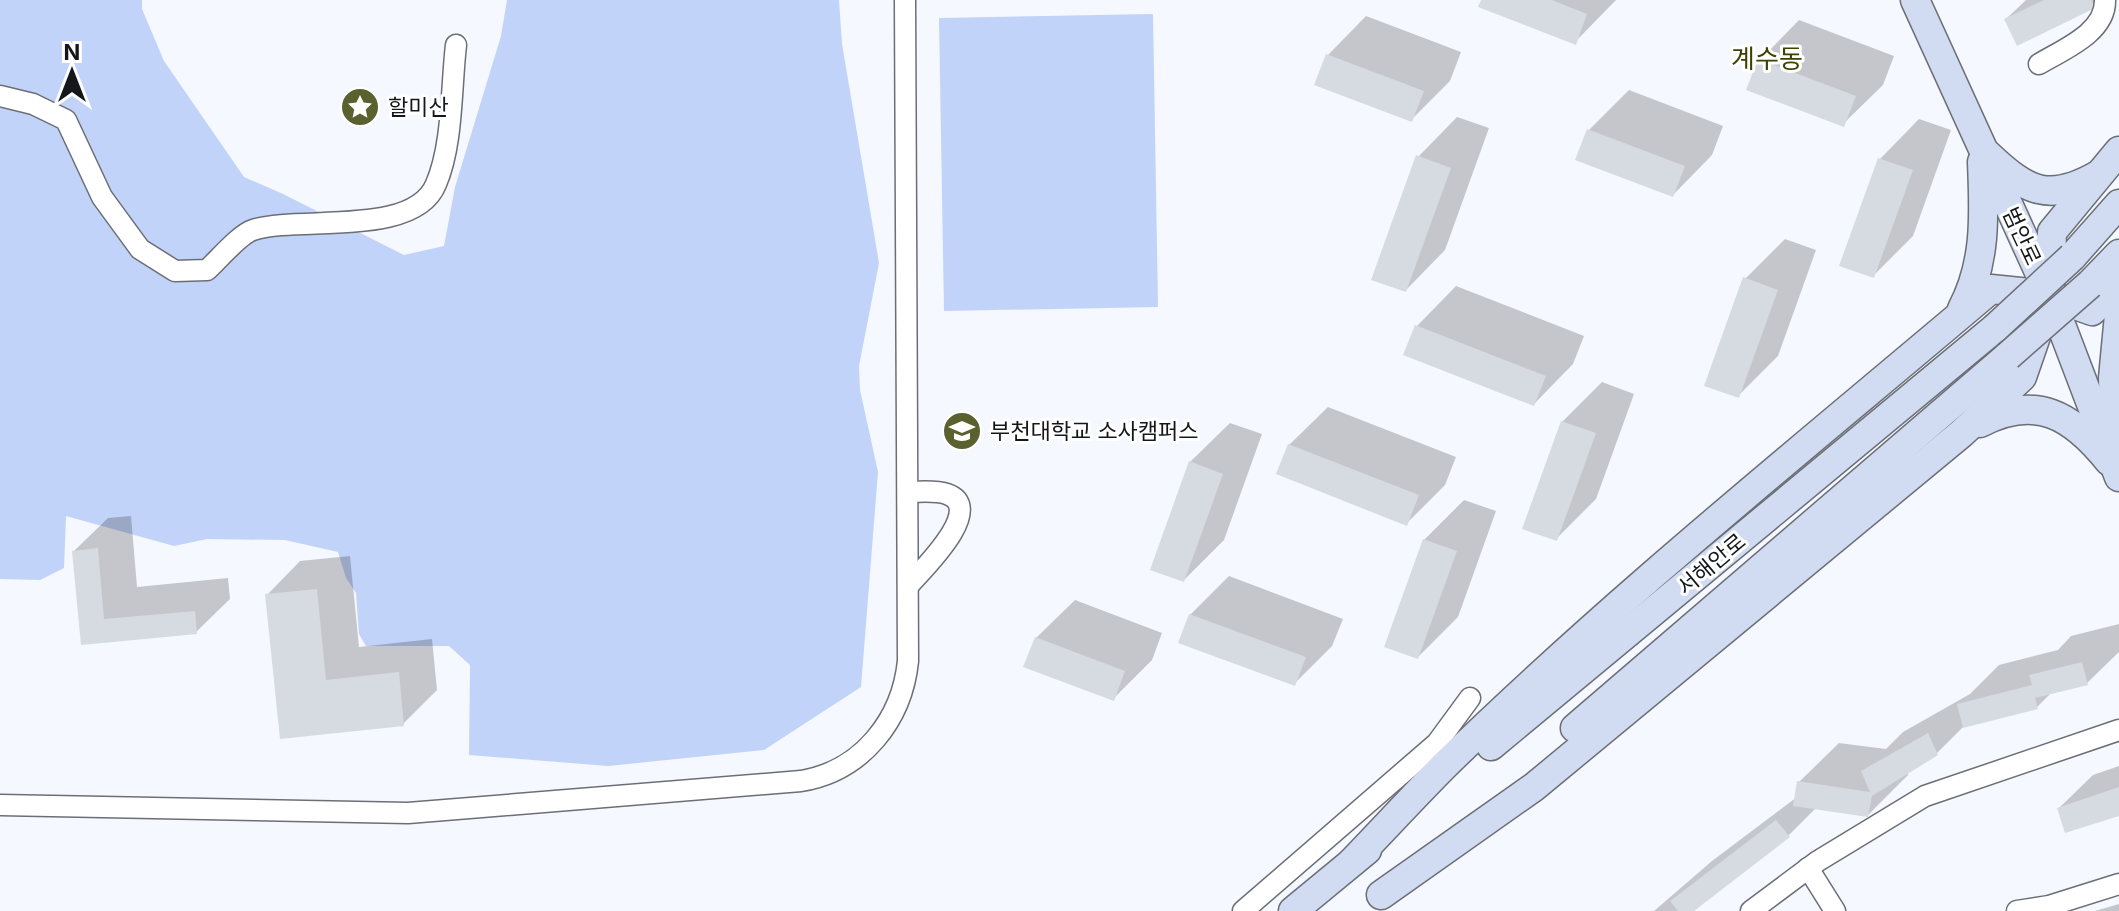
<svg xmlns="http://www.w3.org/2000/svg" width="2119" height="911" viewBox="0 0 2119 911" font-family="Inter,'Noto Sans KR',sans-serif">
<style>
.green{fill:#c1d3f8}
.shadow{fill:#0003}
.building{fill:#d6dae1}
.lines{fill:none;stroke-linecap:round;stroke-linejoin:round}
.street-casing{stroke:#6b6f75;stroke-width:23}
.secondary-casing{stroke:#6b6f75;stroke-width:31}
.street{stroke:#fff;stroke-width:20}
.secondary{stroke:#d1dbf2;stroke-width:28}
.secondary-bridge-casing{stroke:#6b6f75;stroke-width:31;stroke-linecap:butt}
.secondary-bridge{stroke:#d1dbf2;stroke-width:28}
.labels{text-anchor:middle;stroke-width:6;stroke-linejoin:round;paint-order:stroke}
.poi-label{font-size:22px;fill:#16171a;stroke:#fff;text-anchor:start}
.street-label{font-size:22px;fill:#16171a;stroke:#fff}
.quarter-label{font-size:26px;fill:#3d4203;stroke:#fff}
</style>
<rect width="100%" height="100%" fill="#f5f8fe"/>
<g class="green">
<polygon points="0,0 142,0 142,9 164,61 244,177 283,194 404,255 444,246 455,187 501,36 507,0 839,0 842,44 879,263 859,366 860,390 878,472 861,687 764,750 608,766 469,755 470,665 449,646 366,646 359,634 356,593 346,578 338,552 285,540 207,539 174,546 66,516 64,568 40,580 0,579"/>
<polygon points="1153,14 1158,307 944,311 939,18"/>
</g>
<g class="shadow">
<polygon points="1483,0 1616,0 1575,42"/>
<polygon points="2026,0 2100,0 2094,6 2006,19"/>
<polygon points="1366,16 1461,52 1450,81 1412,119 1317,83 1328,55"/>
<polygon points="1799,20 1894,56 1883,85 1843,124 1760,60"/>
<polygon points="1629,90 1723,126 1712,155 1673,195 1589,130"/>
<polygon points="1457,117 1489,128 1445,250 1406,290 1418,157"/>
<polygon points="1919,119 1951,130 1913,236 1873,276 1880,159"/>
<polygon points="1785,239 1816,250 1778,356 1738,396 1745,279"/>
<polygon points="1456,286 1584,336 1573,364 1534,404 1417,326"/>
<polygon points="1602,382 1634,394 1596,499 1556,539 1562,422"/>
<polygon points="1328,407 1456,457 1445,485 1407,523 1289,445"/>
<polygon points="1230,423 1262,434 1224,540 1184,580 1190,462"/>
<polygon points="1464,500 1496,511 1458,617 1418,657 1424,540"/>
<polygon points="131,516 137,587 228,578 230,599 196,632 83,643 74,551 108,518"/>
<polygon points="350,556 359,647 432,639 437,690 403,724 281,736 267,595 300,561"/>
<polygon points="1229,576 1343,619 1332,646 1294,684 1190,615"/>
<polygon points="1075,600 1162,633 1152,660 1114,698 1036,638"/>
<polygon points="2119,624 2119,652 2087,683 2052,692 2037,707 1964,726 1936,754 1908,771 1908,775 1868,815 1817,807 1788,836 1693,911 1654,911 1712,861 1797,797 1799,782 1839,743 1886,749 1903,732 1970,694 1999,665 2058,650 2071,636"/>
<polygon points="2119,766 2119,813 2059,808 2093,775"/>
<polygon points="2119,904 2119,911 2095,911"/>
</g>
<g class="building">
<polygon points="1481,0 1552,0 1587,14 1576,45 1478,7"/>
<polygon points="2044,0 2091,0 2095,8 2017,46 2004,19"/>
<polygon points="1326,54 1424,91 1412,122 1314,85"/>
<polygon points="1758,59 1856,96 1844,127 1746,90"/>
<polygon points="1587,129 1685,166 1673,197 1575,160"/>
<polygon points="1416,155 1451,168 1406,292 1371,280"/>
<polygon points="1878,158 1913,170 1874,278 1839,266"/>
<polygon points="1743,277 1778,290 1739,398 1704,386"/>
<polygon points="1415,325 1546,376 1534,406 1403,355"/>
<polygon points="1561,421 1596,433 1557,541 1522,529"/>
<polygon points="1288,444 1419,495 1407,526 1276,474"/>
<polygon points="1189,461 1223,474 1184,582 1150,570"/>
<polygon points="1423,539 1457,551 1418,659 1384,647"/>
<polygon points="98,548 104,619 195,611 197,634 81,645 72,551"/>
<polygon points="317,589 326,680 399,672 404,726 280,739 265,594"/>
<polygon points="1189,614 1306,657 1295,686 1178,643"/>
<polygon points="1035,637 1125,671 1114,701 1023,667"/>
<polygon points="2082,662 2088,685 2035,698 2038,709 1963,728 1957,704 2032,685 2029,675"/>
<polygon points="1928,733 1938,755 1872,796 1868,817 1793,806 1797,781 1870,792 1861,771"/>
<polygon points="2119,787 2119,816 2065,833 2057,808"/>
<polygon points="1776,820 1790,837 1694,911 1678,911 1670,901"/>
</g>
<g class="lines">
<defs>
<g id="street">
<path d="M2039,64C2062,50 2106,33 2105,0"/>
<path d="M0,96L33,104L66,120L102,197L140,249L175,271L207,270C218,260 240,234 253,230C299,215 414,238 436,184C453,145 451,87 456,45"/>
<path d="M909,492C920,492 935,490 947,494C987,508 922,570 909,585"/>
<path d="M0,805L408,813L801,781C862,771 902,720 908,661L905,0"/>
<polyline points="1808,868 1835,911"/>
<polyline points="1243,911 1437,743 1470,698"/>
<polyline points="1751,911 1818,861 1925,796 2119,730"/>
<polyline points="2017,911 2049,906 2119,884"/>
</g>
<g id="secondary">
<polyline points="1915,0 2050,296 2119,477"/>
<path d="M1987,154C2027,192 2049,203 2098,175"/>
<polyline points="2072,257 2119,204"/>
<polyline points="2090,284 2119,254"/>
<polyline points="2050,291 2052,232 2119,151"/>
<path d="M1962,309C1987,262 1984,213 1982,162"/>
<path d="M1980,423C2036,394 2072,415 2109,461"/>
<polyline points="2115,441 2113,378 2119,315"/>
<polyline points="1575,728 2008,356"/>
<polyline points="1491,746 1995,328"/>
<path d="M1352,862C1383,830 1413,797 1444,766C1617,597 1807,445 1991,289L2049,295"/>
<polyline points="1381,895 1534,787 1962,433 2022,377 2050,296 2092,311 2119,285"/>
<polyline points="1293,911 1367,850"/>
</g>
</defs>
<use href="#street" class="street-casing"/>
<use href="#secondary" class="secondary-casing"/>
<use href="#street" class="street"/>
<use href="#secondary" class="secondary"/>
<defs>
<g id="secondary-bridge">
<polyline points="1995,328 2072,257"/>
<polyline points="2008,356 2090,284"/>
</g>
</defs>
<use href="#secondary-bridge" class="secondary-bridge-casing"/>
<use href="#secondary-bridge" class="secondary-bridge"/>
</g>
<defs>
<symbol id="sight-disc" viewBox="-11 -11 22 22"><circle r="9.5" fill="#5a602e" stroke="#fff"/><path d="M0-6L1.8-2.2L6-1.7L2.9 1.2L3.7 5.4L0 3.3L-3.7 5.4L-2.9 1.2L-6-1.7L-1.8-2.2Z" fill="#fff"/></symbol>
<symbol id="university-disc" viewBox="-11 -11 22 22"><circle r="9.5" fill="#5a602e" stroke="#fff"/><path d="M0-5L7-2L0 1L-7-2ZM-4 1L0 2.5L4 1V4Q0 6-4 4Z" fill="#fff"/></symbol>
</defs>
<g fill-rule="evenodd">
<use href="#sight-disc" x="338" y="85" width="44" height="44"/>
<use href="#university-disc" x="940" y="409" width="44" height="44"/>
</g>
<g class="labels">
<g class="poi-label">
<text x="388" y="115">할미산</text>
<text x="990" y="439">부천대학교 소사캠퍼스</text>
</g>
<g class="street-label">
<text transform="translate(2022 236) rotate(65)" y="8">범안로</text>
<text transform="translate(1711 564) rotate(-40)" y="8">서해안로</text>
</g>
<g class="quarter-label">
<text x="1767" y="68">계수동</text>
</g>
</g>
<g transform="translate(72 72)" stroke="#ffffff" stroke-width="6" paint-order="stroke">
<path d="M0-6L14 30L0 20L-14 30Z" fill="#16171a"/>
<text y="-12" font-size="22" font-weight="bold" text-anchor="middle" fill="#16171a">N</text>
</g>
</svg>
